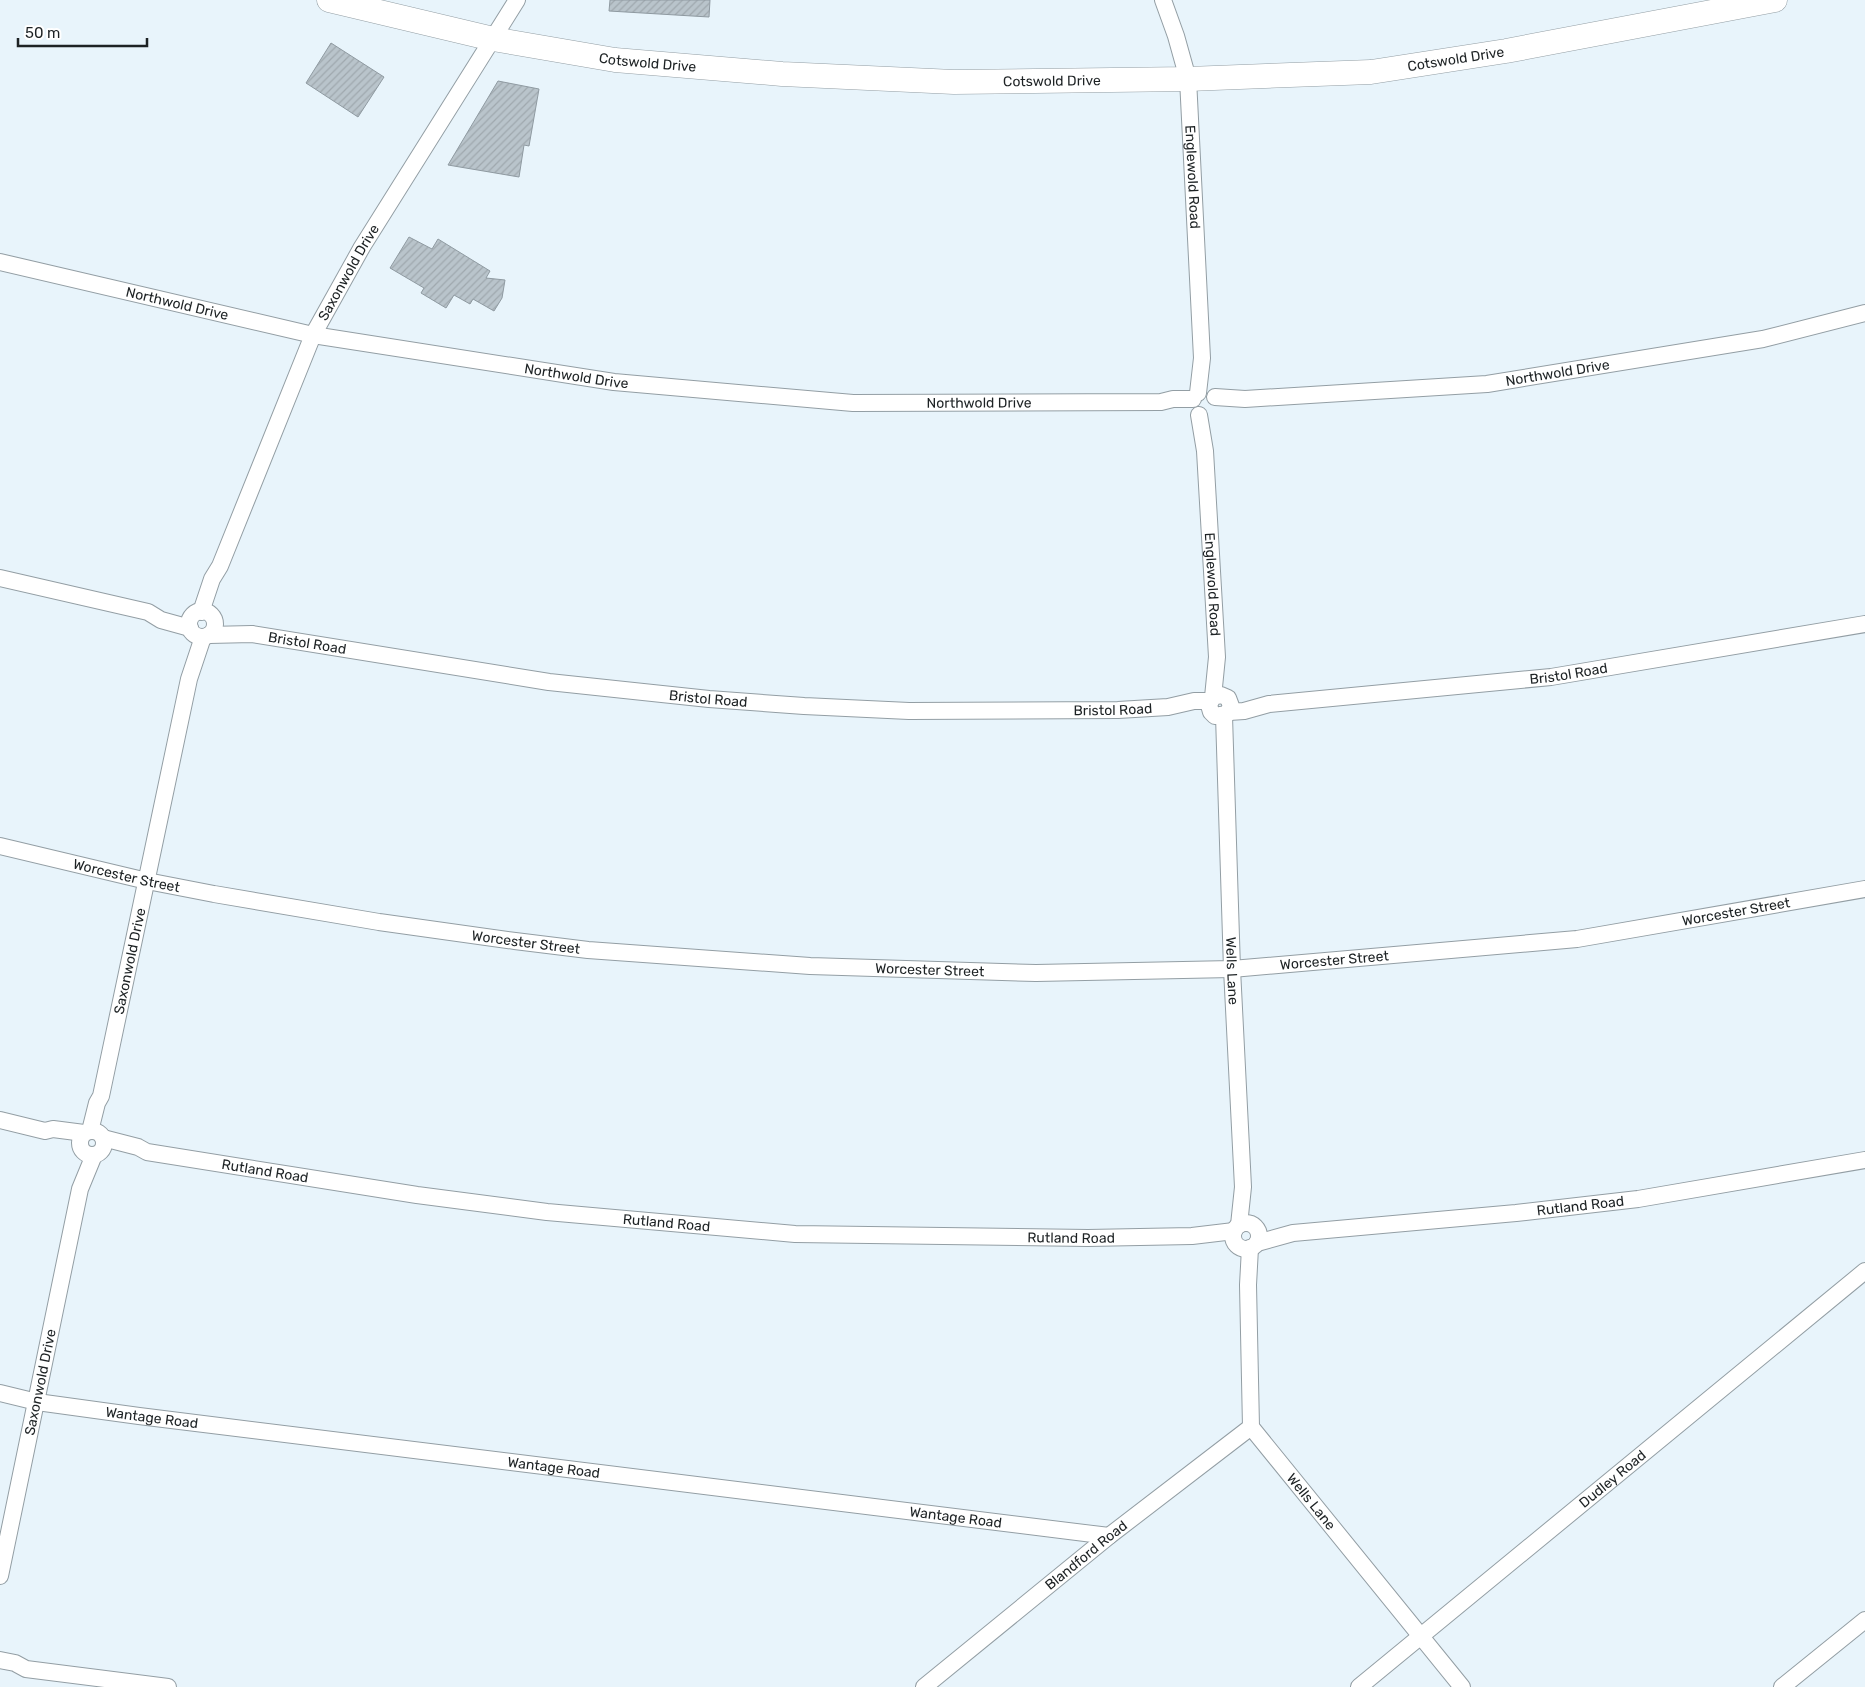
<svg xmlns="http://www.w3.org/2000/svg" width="1865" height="1687" viewBox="0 0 1865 1687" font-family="Rubik,sans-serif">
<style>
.building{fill:url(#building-hatch);stroke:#8f9aa1}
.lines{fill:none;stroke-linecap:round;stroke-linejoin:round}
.street-casing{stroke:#939ea4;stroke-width:18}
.secondary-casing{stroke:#939ea4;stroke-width:25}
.street{stroke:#fff;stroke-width:16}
.secondary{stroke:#fff;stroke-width:24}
.labels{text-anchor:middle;stroke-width:4;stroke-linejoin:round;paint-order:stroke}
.street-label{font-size:14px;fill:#1d2224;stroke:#fff}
</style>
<defs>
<pattern id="building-hatch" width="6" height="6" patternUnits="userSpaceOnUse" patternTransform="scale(1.25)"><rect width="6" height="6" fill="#b9c4cb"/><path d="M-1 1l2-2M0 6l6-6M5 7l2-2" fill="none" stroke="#9fa8ae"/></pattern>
</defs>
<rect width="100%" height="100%" fill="#e8f4fb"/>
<g class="building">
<polygon points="610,0 710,0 709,17 609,11"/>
<polygon points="331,43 384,77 358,117 306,83"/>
<polygon points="498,81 539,89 529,146 524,145 519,177 448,165"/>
<polygon points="409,237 432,249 438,239 490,271 486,278 505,280 502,298 494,311 473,299 470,304 454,295 446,308 421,293 424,288 390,268"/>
</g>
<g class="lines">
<defs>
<g id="street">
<path id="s1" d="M1163,0L1176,36L1188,79L1202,358L1198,393"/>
<path id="s2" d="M0,262L313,335L614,382L853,403L1161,402L1173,399H1193"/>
<path id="s3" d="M1215,397L1245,399L1487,384L1763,339L1865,313"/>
<path id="s4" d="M1199,415L1205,451L1217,657L1213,697L1209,705L1211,712L1215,716L1227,714L1231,706L1228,698L1221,695L1213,697"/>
<polyline points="0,578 148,612 161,620 190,628"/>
<circle cx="202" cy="624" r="13"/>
<path id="s5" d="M201,612L212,579L220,566L313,335L362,247L517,0"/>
<path id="s6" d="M209,635L252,634L549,682L709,699L804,706L909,711L1118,710L1168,707L1194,701H1210"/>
<path id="s7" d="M1229,712L1244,711L1269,704L1551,677L1865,624"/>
<path id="s8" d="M1224,716L1232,969L1243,1187L1239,1225"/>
<path id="s9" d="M0,846L147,881L214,894L379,922L515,941L588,950L810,966L1036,973L1232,969L1577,939L1865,889"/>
<polyline points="0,1120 45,1131 53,1129 84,1133"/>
<circle cx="92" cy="1143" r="12"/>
<path id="s10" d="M90,1131L97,1103L101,1096L189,679L203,637"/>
<path id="s11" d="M103,1138L138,1147L147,1152L417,1195L547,1212L795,1234L1088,1238L1192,1236L1234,1231"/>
<circle cx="1246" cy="1236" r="13"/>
<path id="s12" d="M1257,1243L1293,1233L1516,1213L1638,1199L1865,1160"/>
<path id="s13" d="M1250,1248L1248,1285L1251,1427L1462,1687"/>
<path id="s14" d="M0,1393L37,1402L139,1416L1109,1536"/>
<path id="s15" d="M0,1576L80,1189L94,1155"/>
<polyline points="0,1660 15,1663 26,1669 168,1687"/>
<path id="s16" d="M924,1687L1109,1536L1251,1427"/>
<path id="s17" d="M1359,1687L1865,1271"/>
<polyline points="1782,1687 1865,1620"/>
</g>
<g id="secondary">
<path id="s18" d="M329,0L493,39L615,60L782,74L954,82L1188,79L1371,72L1506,51L1775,0"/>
</g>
</defs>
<use href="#street" class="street-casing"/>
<use href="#secondary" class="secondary-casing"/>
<use href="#street" class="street"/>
<use href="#secondary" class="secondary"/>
</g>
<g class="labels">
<g class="street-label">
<text dy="5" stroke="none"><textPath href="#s18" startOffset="1135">Cotswold Drive</textPath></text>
<text dy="5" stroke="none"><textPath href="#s18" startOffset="325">Cotswold Drive</textPath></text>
<text dy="5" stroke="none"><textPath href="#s18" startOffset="730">Cotswold Drive</textPath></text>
<text dy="5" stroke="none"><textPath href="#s1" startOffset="181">Englewold Road</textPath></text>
<text dy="5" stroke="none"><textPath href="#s5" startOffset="371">Saxonwold Drive</textPath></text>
<text dy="5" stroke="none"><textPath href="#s2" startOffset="182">Northwold Drive</textPath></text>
<text dy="5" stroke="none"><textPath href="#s3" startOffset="344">Northwold Drive</textPath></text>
<text dy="5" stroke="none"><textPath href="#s2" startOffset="588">Northwold Drive</textPath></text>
<text dy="5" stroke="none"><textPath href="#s2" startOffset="992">Northwold Drive</textPath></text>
<text dy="5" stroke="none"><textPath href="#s4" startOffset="170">Englewold Road</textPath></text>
<text dy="5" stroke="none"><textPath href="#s6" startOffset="99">Bristol Road</textPath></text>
<text dy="5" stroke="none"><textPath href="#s7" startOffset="342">Bristol Road</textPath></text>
<text dy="5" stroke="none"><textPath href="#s6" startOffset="504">Bristol Road</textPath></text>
<text dy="5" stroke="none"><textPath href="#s6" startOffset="909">Bristol Road</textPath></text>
<text dy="5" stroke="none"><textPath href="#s9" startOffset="130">Worcester Street</textPath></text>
<text dy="5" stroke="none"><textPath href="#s9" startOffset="1750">Worcester Street</textPath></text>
<text dy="5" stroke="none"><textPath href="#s9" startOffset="535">Worcester Street</textPath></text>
<text dy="5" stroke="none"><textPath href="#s10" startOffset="175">Saxonwold Drive</textPath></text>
<text dy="5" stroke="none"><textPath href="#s9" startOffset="1345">Worcester Street</textPath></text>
<text dy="5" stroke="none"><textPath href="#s9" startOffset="940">Worcester Street</textPath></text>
<text dy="5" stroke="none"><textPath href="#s8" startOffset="255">Wells Lane</textPath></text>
<text dy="5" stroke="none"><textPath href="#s11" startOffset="166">Rutland Road</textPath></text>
<text dy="5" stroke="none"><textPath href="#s12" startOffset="326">Rutland Road</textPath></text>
<text dy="5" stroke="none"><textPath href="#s11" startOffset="571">Rutland Road</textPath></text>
<text dy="5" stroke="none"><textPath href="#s11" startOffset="976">Rutland Road</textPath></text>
<text dy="5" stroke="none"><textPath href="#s15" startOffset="198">Saxonwold Drive</textPath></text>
<text dy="5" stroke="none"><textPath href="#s14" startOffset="154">Wantage Road</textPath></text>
<text dy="5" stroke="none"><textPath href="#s14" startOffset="559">Wantage Road</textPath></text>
<text dy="5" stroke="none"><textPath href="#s17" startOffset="328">Dudley Road</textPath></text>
<text dy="5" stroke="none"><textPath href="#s13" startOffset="275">Wells Lane</textPath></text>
<text dy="5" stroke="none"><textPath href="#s14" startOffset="964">Wantage Road</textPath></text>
<text dy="5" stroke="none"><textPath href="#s16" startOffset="209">Blandford Road</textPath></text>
</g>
</g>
<path d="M18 38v8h129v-8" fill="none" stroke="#1d2224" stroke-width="2.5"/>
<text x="25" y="38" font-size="15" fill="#1d2224" stroke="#ffffff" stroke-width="4" paint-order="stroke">50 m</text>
</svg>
